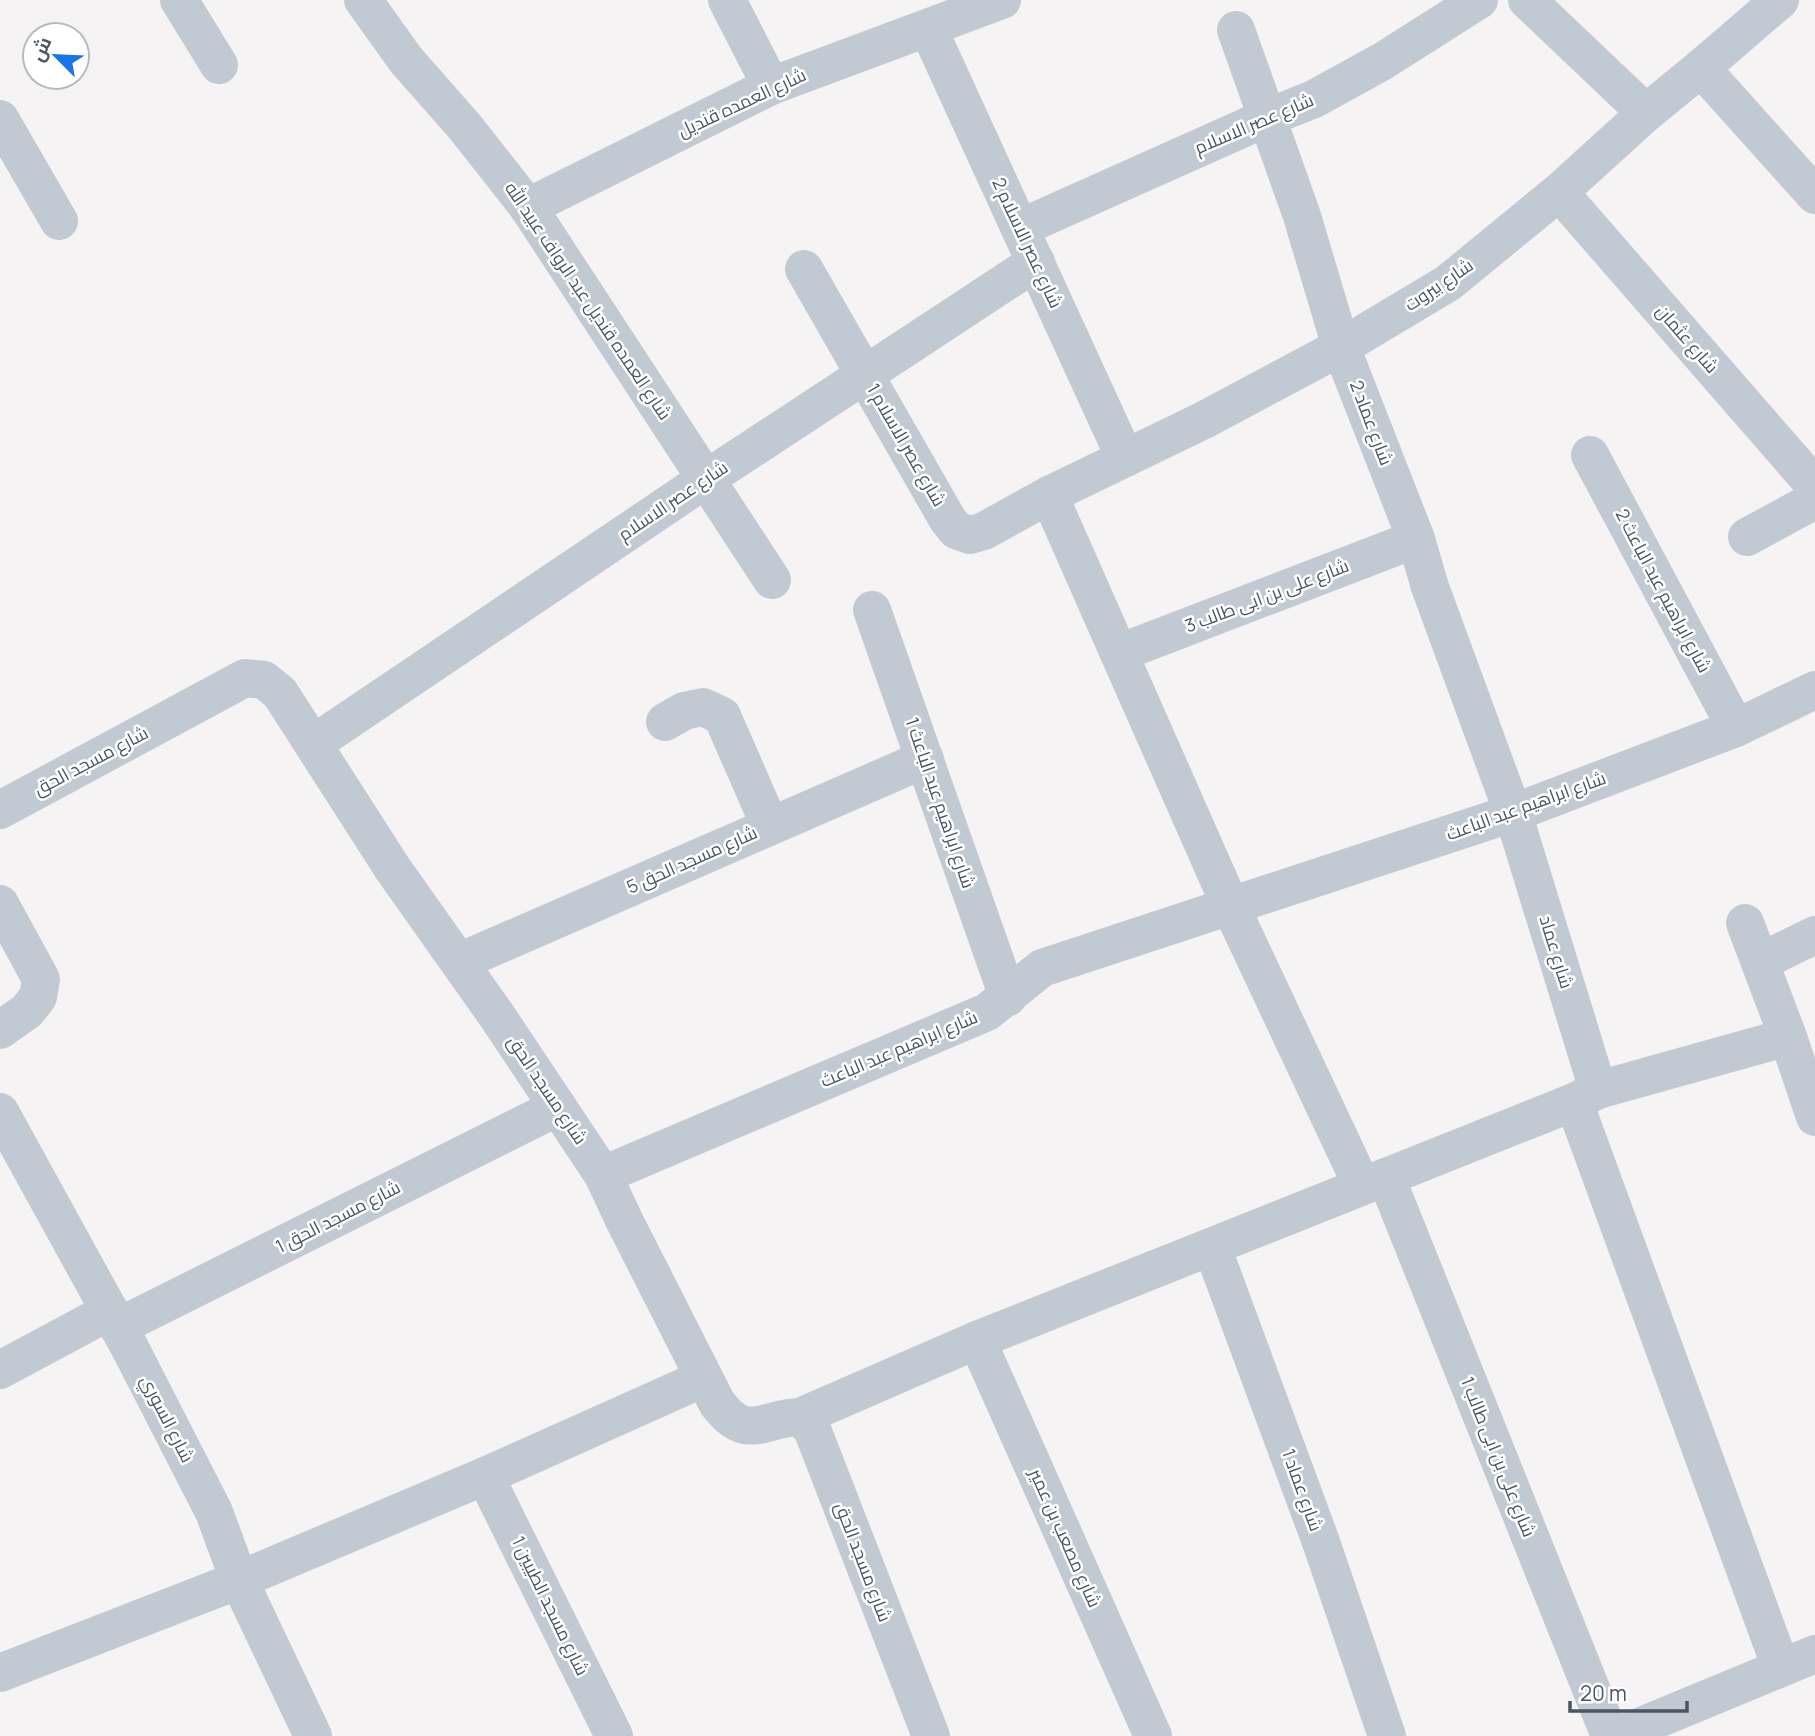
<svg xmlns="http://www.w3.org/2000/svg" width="1815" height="1736" viewBox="0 0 1815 1736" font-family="Manrope,Cairo,sans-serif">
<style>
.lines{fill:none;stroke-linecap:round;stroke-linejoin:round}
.minor{stroke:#c1cad2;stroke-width:38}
.labels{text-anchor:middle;stroke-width:5;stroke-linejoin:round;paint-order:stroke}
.street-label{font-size:18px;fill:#4a5661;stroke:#fff}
</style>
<rect width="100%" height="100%" fill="#f5f3f3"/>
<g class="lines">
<g class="minor">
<polyline points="179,0 219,65"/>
<polyline points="363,0 406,60 465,127 528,207 772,580"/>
<polyline points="727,0 771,86"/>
<polyline points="1527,0 1646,113"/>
<polyline points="928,28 1125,458"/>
<polyline points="1236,30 1302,216 1341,347 1416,539 1430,587 1513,813 1598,1090"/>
<polyline points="1701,68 1815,195"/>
<polyline points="0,119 59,221"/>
<polyline points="1559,192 1815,486"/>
<polyline points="528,207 771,86 1002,0"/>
<polyline points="1020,228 1266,118 1314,99 1383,61 1479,0"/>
<polyline points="804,269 948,520 956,530 970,535 984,531 1049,495 1204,420 1341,347 1448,283 1559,192 1646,113 1701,68 1780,0"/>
<polyline points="1590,455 1736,728"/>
<polyline points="1049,495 1230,905 1362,1186"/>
<polyline points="1747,537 1815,500"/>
<polyline points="872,610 1008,997"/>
<polyline points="1119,653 1416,539"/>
<polyline points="665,722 684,711 703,707 722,716 770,826"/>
<polyline points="313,744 706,479 1036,262"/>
<path d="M0,810L245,678L264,680L280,693L393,869L497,1016L603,1175L624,1220L717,1403C747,1443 762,1418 800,1417L812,1429L931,1736"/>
<polyline points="0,904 41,979 38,997 27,1011 0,1030"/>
<polyline points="1745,923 1788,1037 1815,1117"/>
<polyline points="459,962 925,759"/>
<polyline points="1760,962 1815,935"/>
<polyline points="1574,1102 1781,1668"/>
<polyline points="0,1112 131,1350 214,1512 239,1580 313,1736"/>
<polyline points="603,1175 987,1012 1042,968 1513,813 1736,728 1815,690"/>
<polyline points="1386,1177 1610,1736"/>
<polyline points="1212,1247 1321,1542 1387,1736"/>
<polyline points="118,1327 558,1107"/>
<polyline points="977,1340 1153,1736"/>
<polyline points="0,1370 110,1311"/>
<polyline points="800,1417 977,1340 1574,1102 1598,1090 1788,1037"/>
<polyline points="485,1476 614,1736"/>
<polyline points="0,1673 239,1580 485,1476 704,1378"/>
<polyline points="1617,1736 1815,1654"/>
</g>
</g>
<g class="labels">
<g class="street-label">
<text transform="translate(742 103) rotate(-25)" y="6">شارع العمده قنديل</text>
<text transform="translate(1254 124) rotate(-23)" y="6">شارع عصر الاسلام</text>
<text transform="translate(1027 243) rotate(65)" y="6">شارع عصر الاسلام 2</text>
<text transform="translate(1439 285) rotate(-34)" y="6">شارع بيروت</text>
<text transform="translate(588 301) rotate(56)" y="6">شارع العمده قنديل عبد الرواف عبيد الله</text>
<text transform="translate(1687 339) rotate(49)" y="6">شارع عثمان</text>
<text transform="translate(1371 423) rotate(69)" y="6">شارع عماد 2</text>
<text transform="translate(906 445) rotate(60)" y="6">شارع عصر الاسلام 1</text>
<text transform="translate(673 501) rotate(-34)" y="6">شارع عصر الاسلام</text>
<text transform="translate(1663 591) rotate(62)" y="6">شارع ابراهيم عبد الباعث 2</text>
<text transform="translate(1267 596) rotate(-21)" y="6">شارع على بن ابى طالب 3</text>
<text transform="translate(91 761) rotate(-28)" y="6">شارع مسجد الحق</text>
<text transform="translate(940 803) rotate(71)" y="6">شارع ابراهيم عبد الباعث 1</text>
<text transform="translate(1526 806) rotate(-20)" y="6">شارع ابراهيم عبد الباعث</text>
<text transform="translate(692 860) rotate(-24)" y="6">شارع مسجد الحق 5</text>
<text transform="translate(1556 952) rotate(73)" y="6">شارع عماد</text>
<text transform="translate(899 1049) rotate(-23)" y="6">شارع ابراهيم عبد الباعث</text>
<text transform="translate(547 1090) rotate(56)" y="6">شارع مسجد الحق</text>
<text transform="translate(338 1217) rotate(-27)" y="6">شارع مسجد الحق 1</text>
<text transform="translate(167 1419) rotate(63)" y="6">شارع السوري</text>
<text transform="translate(1498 1457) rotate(68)" y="6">شارع على بن ابى طالب 1</text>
<text transform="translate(1302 1490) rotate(70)" y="6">شارع عماد 1</text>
<text transform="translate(1065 1538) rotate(66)" y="6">شارع مصعب بن عمير</text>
<text transform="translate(863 1562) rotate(69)" y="6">شارع مسجد الحق</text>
<text transform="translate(550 1606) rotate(64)" y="6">شارع مسجد الطيبين 1</text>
</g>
</g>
<g transform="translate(56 56) rotate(294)"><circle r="33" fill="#ffffff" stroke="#b7bbc0" stroke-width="2"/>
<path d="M0-5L12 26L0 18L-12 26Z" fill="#1a73e8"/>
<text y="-10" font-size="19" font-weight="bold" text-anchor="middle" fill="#4a5661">ش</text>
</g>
<path d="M1570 1701v10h117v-10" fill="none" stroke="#4a5661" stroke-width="3.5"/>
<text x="1580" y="1701" font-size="21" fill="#4a5661" stroke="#ffffff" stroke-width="5" paint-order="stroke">20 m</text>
</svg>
